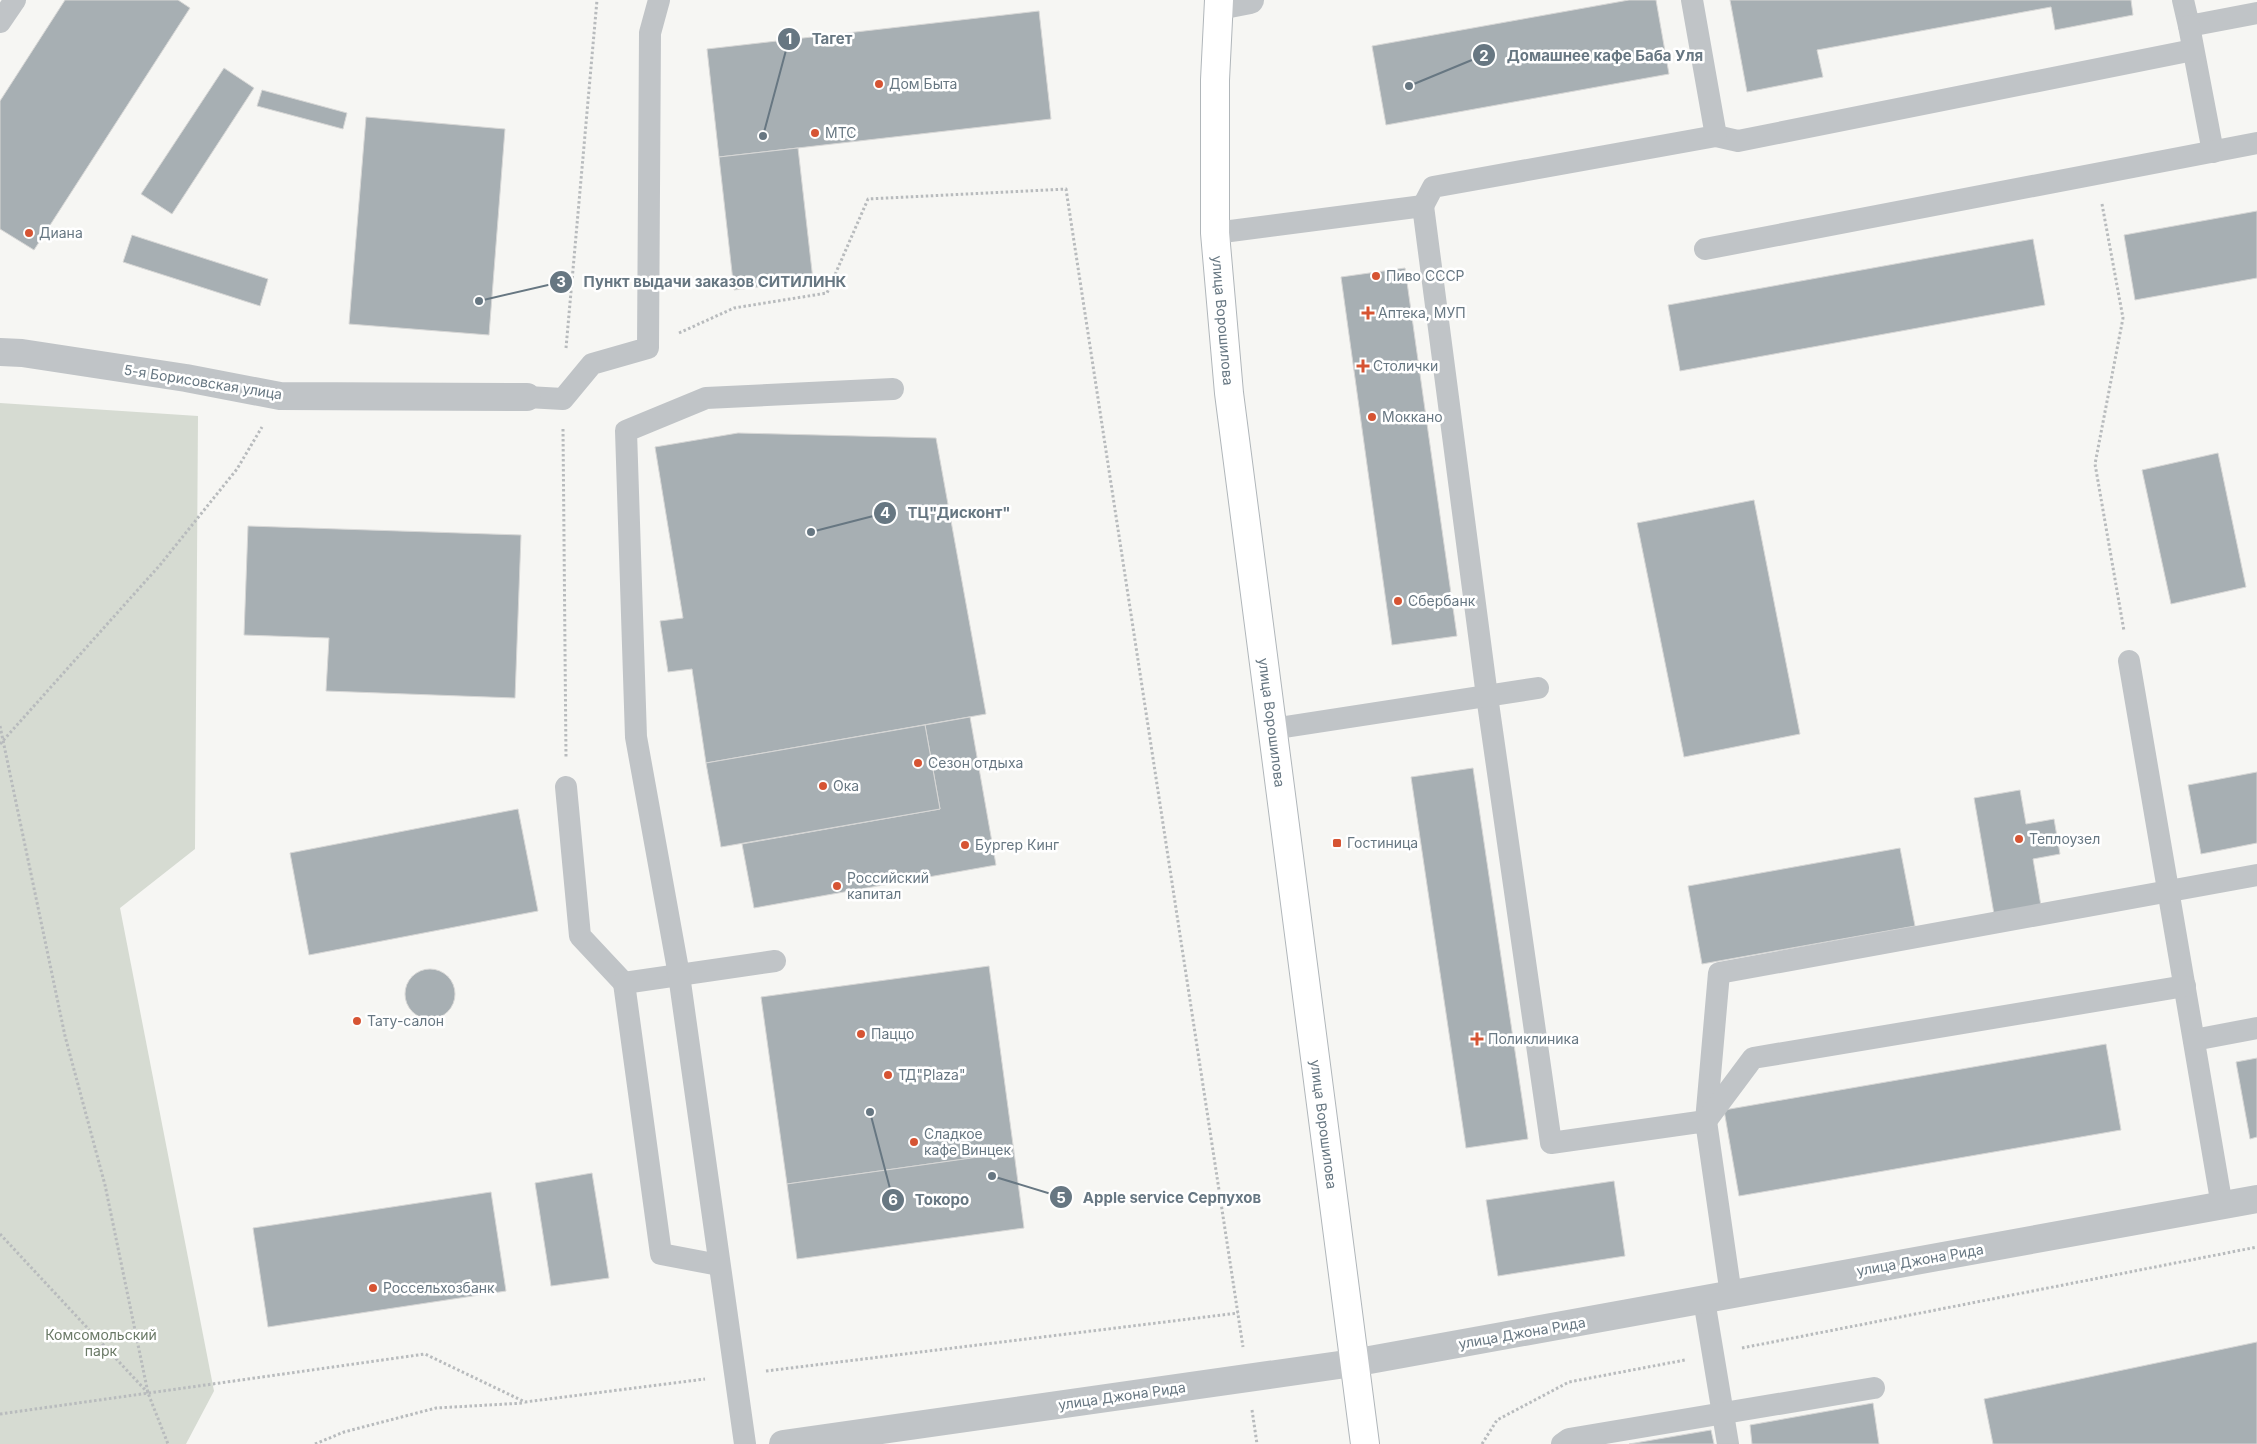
<svg xmlns="http://www.w3.org/2000/svg" width="2257" height="1444" viewBox="0 0 2257 1444" font-family="Inter,sans-serif">
<style>
.green{fill:#d6dbd2}
.building{fill:#a7afb3;stroke:#d7d7d6}
.lines{fill:none;stroke-linecap:round;stroke-linejoin:round}
.secondary-casing{stroke:#b0b6ba;stroke-width:30}
.path{stroke:#b8bbbd;stroke-width:3;stroke-dasharray:2.5 2.5;stroke-linecap:butt}
.service{stroke:#c0c4c7;stroke-width:22}
.minor{stroke:#c0c4c7;stroke-width:28}
.secondary{stroke:#fff;stroke-width:28}
.poi-dot{fill:#d65433;stroke:#fff;stroke-width:2}
.labels{text-anchor:middle;stroke-width:5;stroke-linejoin:round;paint-order:stroke}
.poi-label{font-size:14px;fill:#677782;stroke:#fff;text-anchor:start}
.street-label{font-size:14px;fill:#677782;stroke:#fff}
.park-label{font-size:14px;fill:#6a7966;stroke:#fff}
.leader{fill:none;stroke:#677782;stroke-width:2}
.callout-dot{fill:#677782;stroke:#fff;stroke-width:2}
.mark-label{font-size:15px;text-anchor:middle;font-weight:bold;fill:#fff}
.callout-label{font-size:15px;text-anchor:middle;font-weight:bold;fill:#677782;stroke:#fff;stroke-width:5;stroke-linejoin:round;paint-order:stroke}
</style>
<rect width="100%" height="100%" fill="#f6f6f3"/>
<polygon class="green" points="0,403 198,416 195,849 120,908 214,1391 186,1444 0,1444"/>
<g class="building">
<polygon points="65,0 178,0 190,8 34,250 0,229 0,101"/>
<polygon points="1629,0 1656,0 1669,74 1386,125 1372,46"/>
<polygon points="1730,0 2131,0 2133,15 2055,30 2051,7 1817,50 1823,77 1747,92"/>
<polygon points="1039,11 1051,119 719,157 707,49"/>
<polygon points="224,68 254,88 172,214 141,194"/>
<polygon points="262,90 347,113 343,129 257,106"/>
<polygon points="366,117 505,129 489,335 349,324"/>
<polygon points="798,148 813,280 734,290 719,157"/>
<polygon points="2257,211 2257,278 2135,300 2124,235"/>
<polygon points="132,235 268,279 260,306 123,262"/>
<polygon points="2033,239 2045,305 1680,371 1668,305"/>
<polygon points="1405,268 1457,636 1392,645 1341,277"/>
<polygon points="738,433 936,438 986,714 706,763 692,669 668,672 660,621 683,618 655,447"/>
<polygon points="2218,453 2246,587 2171,604 2142,470"/>
<polygon points="1754,500 1800,734 1684,757 1637,523"/>
<polygon points="248,526 521,535 515,698 326,691 329,638 244,635"/>
<polygon points="970,717 996,865 754,908 742,844 940,809 925,725"/>
<polygon points="925,725 940,809 721,847 706,763"/>
<polygon points="1473,768 1528,1139 1466,1148 1411,777"/>
<polygon points="2257,772 2257,843 2201,854 2188,785"/>
<polygon points="2020,790 2026,824 2054,819 2060,854 2033,859 2041,906 1994,914 1974,798"/>
<polygon points="518,809 538,911 309,955 290,853"/>
<polygon points="1900,848 1915,926 1702,964 1688,886"/>
<polygon points="989,966 1014,1152 787,1184 761,997"/>
<circle cx="430" cy="994" r="25"/>
<polygon points="2106,1044 2121,1130 1739,1196 1724,1110"/>
<polygon points="2257,1058 2257,1137 2250,1139 2236,1062"/>
<polygon points="1014,1152 1024,1228 797,1259 787,1184"/>
<polygon points="592,1173 609,1278 551,1286 535,1183"/>
<polygon points="1614,1181 1625,1256 1498,1276 1486,1200"/>
<polygon points="491,1192 506,1291 268,1327 253,1228"/>
<polygon points="2257,1342 2257,1444 1993,1444 1984,1399"/>
<polygon points="1873,1403 1879,1444 1752,1444 1750,1425"/>
<polygon points="1711,1430 1714,1444 1629,1444"/>
</g>
<g class="lines">
<defs>
<g id="secondary">
<path id="s1" d="M1219,0L1215,80V233L1229,393L1365,1444"/>
</g>
</defs>
<use href="#secondary" class="secondary-casing"/>
<g class="path">
<polyline points="2102,204 2123,318 2095,464 2124,631"/>
<polyline points="679,333 734,308 827,293 868,199 1066,189 1243,1347"/>
<polyline points="566,348 597,0"/>
<polyline points="563,429 566,758"/>
<polyline points="0,726 65,1036 105,1185 148,1393 168,1444"/>
<polyline points="0,744 160,565 237,469 262,427"/>
<polyline points="0,1234 148,1393"/>
<polyline points="1742,1348 2257,1247"/>
<polyline points="766,1371 1238,1313"/>
<polyline points="1252,1410 1257,1444"/>
<polyline points="0,1414 425,1354 525,1402 705,1379"/>
<polyline points="315,1444 344,1432 436,1408 524,1403"/>
<polyline points="1482,1444 1497,1420 1569,1382 1685,1360"/>
</g>
<g class="service">
<polyline points="2183,0 2189,26 2257,13"/>
<polyline points="0,22 15,0"/>
<polyline points="2189,26 2213,152"/>
<polyline points="1716,136 1738,141 2193,50"/>
<polyline points="1423,206 1433,187 1716,136 1692,0"/>
<polyline points="1215,233 1423,206 1487,696 1551,1143 1706,1121 1731,1295"/>
<polyline points="1705,249 2257,143"/>
<polyline points="527,397 563,399 592,364 648,348 650,33 659,0"/>
<polyline points="2129,661 2222,1206"/>
<polyline points="1272,729 1538,688"/>
<polyline points="566,787 580,936 624,983"/>
<polyline points="2194,1040 2257,1028"/>
<polyline points="1706,1121 1719,973 2257,875"/>
<polyline points="1706,1121 1753,1058 2185,986"/>
<polyline points="719,1265 661,1254 624,983 775,961"/>
<polyline points="1704,1300 1728,1444"/>
<polyline points="745,1444 679,975 636,737 626,431 706,398 893,389"/>
<polyline points="1562,1444 1569,1439 1874,1388"/>
</g>
<g class="minor">
<polyline points="1219,6 1250,0"/>
<polyline points="0,352 22,353 186,378 280,396 527,397"/>
<polyline points="783,1444 1353,1363 2257,1199"/>
</g>
<use href="#secondary" class="secondary"/>
</g>
<g class="poi-dot">
<circle cx="879" cy="84" r="5"/>
<circle cx="815" cy="133" r="5"/>
<circle cx="29" cy="233" r="5"/>
<circle cx="1376" cy="276" r="5"/>
<path d="M1365.5 305.5h5v5h5v5h-5v5h-5v-5h-5v-5h5z"/>
<path d="M1360.5 358.5h5v5h5v5h-5v5h-5v-5h-5v-5h5z"/>
<circle cx="1372" cy="417" r="5"/>
<circle cx="1398" cy="601" r="5"/>
<circle cx="918" cy="763" r="5"/>
<circle cx="823" cy="786" r="5"/>
<circle cx="2019" cy="839" r="5"/>
<rect x="1332" y="838" width="10" height="10" rx="2.5"/>
<circle cx="965" cy="845" r="5"/>
<circle cx="837" cy="886" r="5"/>
<circle cx="357" cy="1021" r="5"/>
<circle cx="861" cy="1034" r="5"/>
<path d="M1474.5 1031.5h5v5h5v5h-5v5h-5v-5h-5v-5h5z"/>
<circle cx="888" cy="1075" r="5"/>
<circle cx="914" cy="1142" r="5"/>
<circle cx="373" cy="1288" r="5"/>
</g>
<g class="labels">
<g class="poi-label">
<text x="889" y="89">Дом Быта</text>
<text x="825" y="138">МТС</text>
<text x="39" y="238">Диана</text>
<text x="1386" y="281">Пиво СССР</text>
<text x="1378" y="318">Аптека, МУП</text>
<text x="1373" y="371">Столички</text>
<text x="1382" y="422">Моккано</text>
<text x="1408" y="606">Сбербанк</text>
<text x="928" y="768">Сезон отдыха</text>
<text x="833" y="791">Ока</text>
<text x="2029" y="844">Теплоузел</text>
<text x="1347" y="848">Гостиница</text>
<text x="975" y="850">Бургер Кинг</text>
<text x="847" y="883">Российский<tspan x="847" dy="16">капитал</tspan></text>
<text x="367" y="1026">Тату-салон</text>
<text x="871" y="1039">Паццо</text>
<text x="1488" y="1044">Поликлиника</text>
<text x="898" y="1080">ТД"Plaza"</text>
<text x="924" y="1139">Сладкое<tspan x="924" dy="16">кафе Винцек</tspan></text>
<text x="383" y="1293">Россельхозбанк</text>
</g>
<g class="street-label">
<text dy="5" stroke="none"><textPath href="#s1" startOffset="321">улица Ворошилова</textPath></text>
<text transform="translate(203 382) rotate(9)" y="5">5-я Борисовская улица</text>
<text dy="5" stroke="none"><textPath href="#s1" startOffset="726">улица Ворошилова</textPath></text>
<text dy="5" stroke="none"><textPath href="#s1" startOffset="1131">улица Ворошилова</textPath></text>
<text transform="translate(1920 1260) rotate(-10)" y="5">улица Джона Рида</text>
<text transform="translate(1522 1333) rotate(-10)" y="5">улица Джона Рида</text>
<text transform="translate(1122 1396) rotate(-8)" y="5">улица Джона Рида</text>
</g>
<g class="park-label">
<text x="101" y="1340">Комсомольский<tspan x="101" dy="16">парк</tspan></text>
</g>
</g>
<path class="leader" d="M763 136L789 39M1409 86L1484 55M479 301L561 282M811 532L885 513M992 1176L1061 1197M870 1112L893 1200"/>
<g class="callout-dot">
<circle cx="763" cy="136" r="5"/>
<circle cx="1409" cy="86" r="5"/>
<circle cx="479" cy="301" r="5"/>
<circle cx="811" cy="532" r="5"/>
<circle cx="992" cy="1176" r="5"/>
<circle cx="870" cy="1112" r="5"/>
<circle cx="789" cy="39" r="12"/>
<circle cx="1484" cy="55" r="12"/>
<circle cx="561" cy="282" r="12"/>
<circle cx="885" cy="513" r="12"/>
<circle cx="1061" cy="1197" r="12"/>
<circle cx="893" cy="1200" r="12"/>
</g>
<g class="mark-label">
<text x="789" y="44">1</text>
<text x="1484" y="61">2</text>
<text x="561" y="287">3</text>
<text x="885" y="518">4</text>
<text x="1061" y="1203">5</text>
<text x="893" y="1205">6</text>
</g>
<g class="callout-label">
<text x="832" y="44">Тагет</text>
<text x="1605" y="61">Домашнее кафе Баба Уля</text>
<text x="715" y="287">Пункт выдачи заказов СИТИЛИНК</text>
<text x="959" y="518">ТЦ"Дисконт"</text>
<text x="1172" y="1203">Apple service Серпухов</text>
<text x="942" y="1205">Токоро</text>
</g>
</svg>
